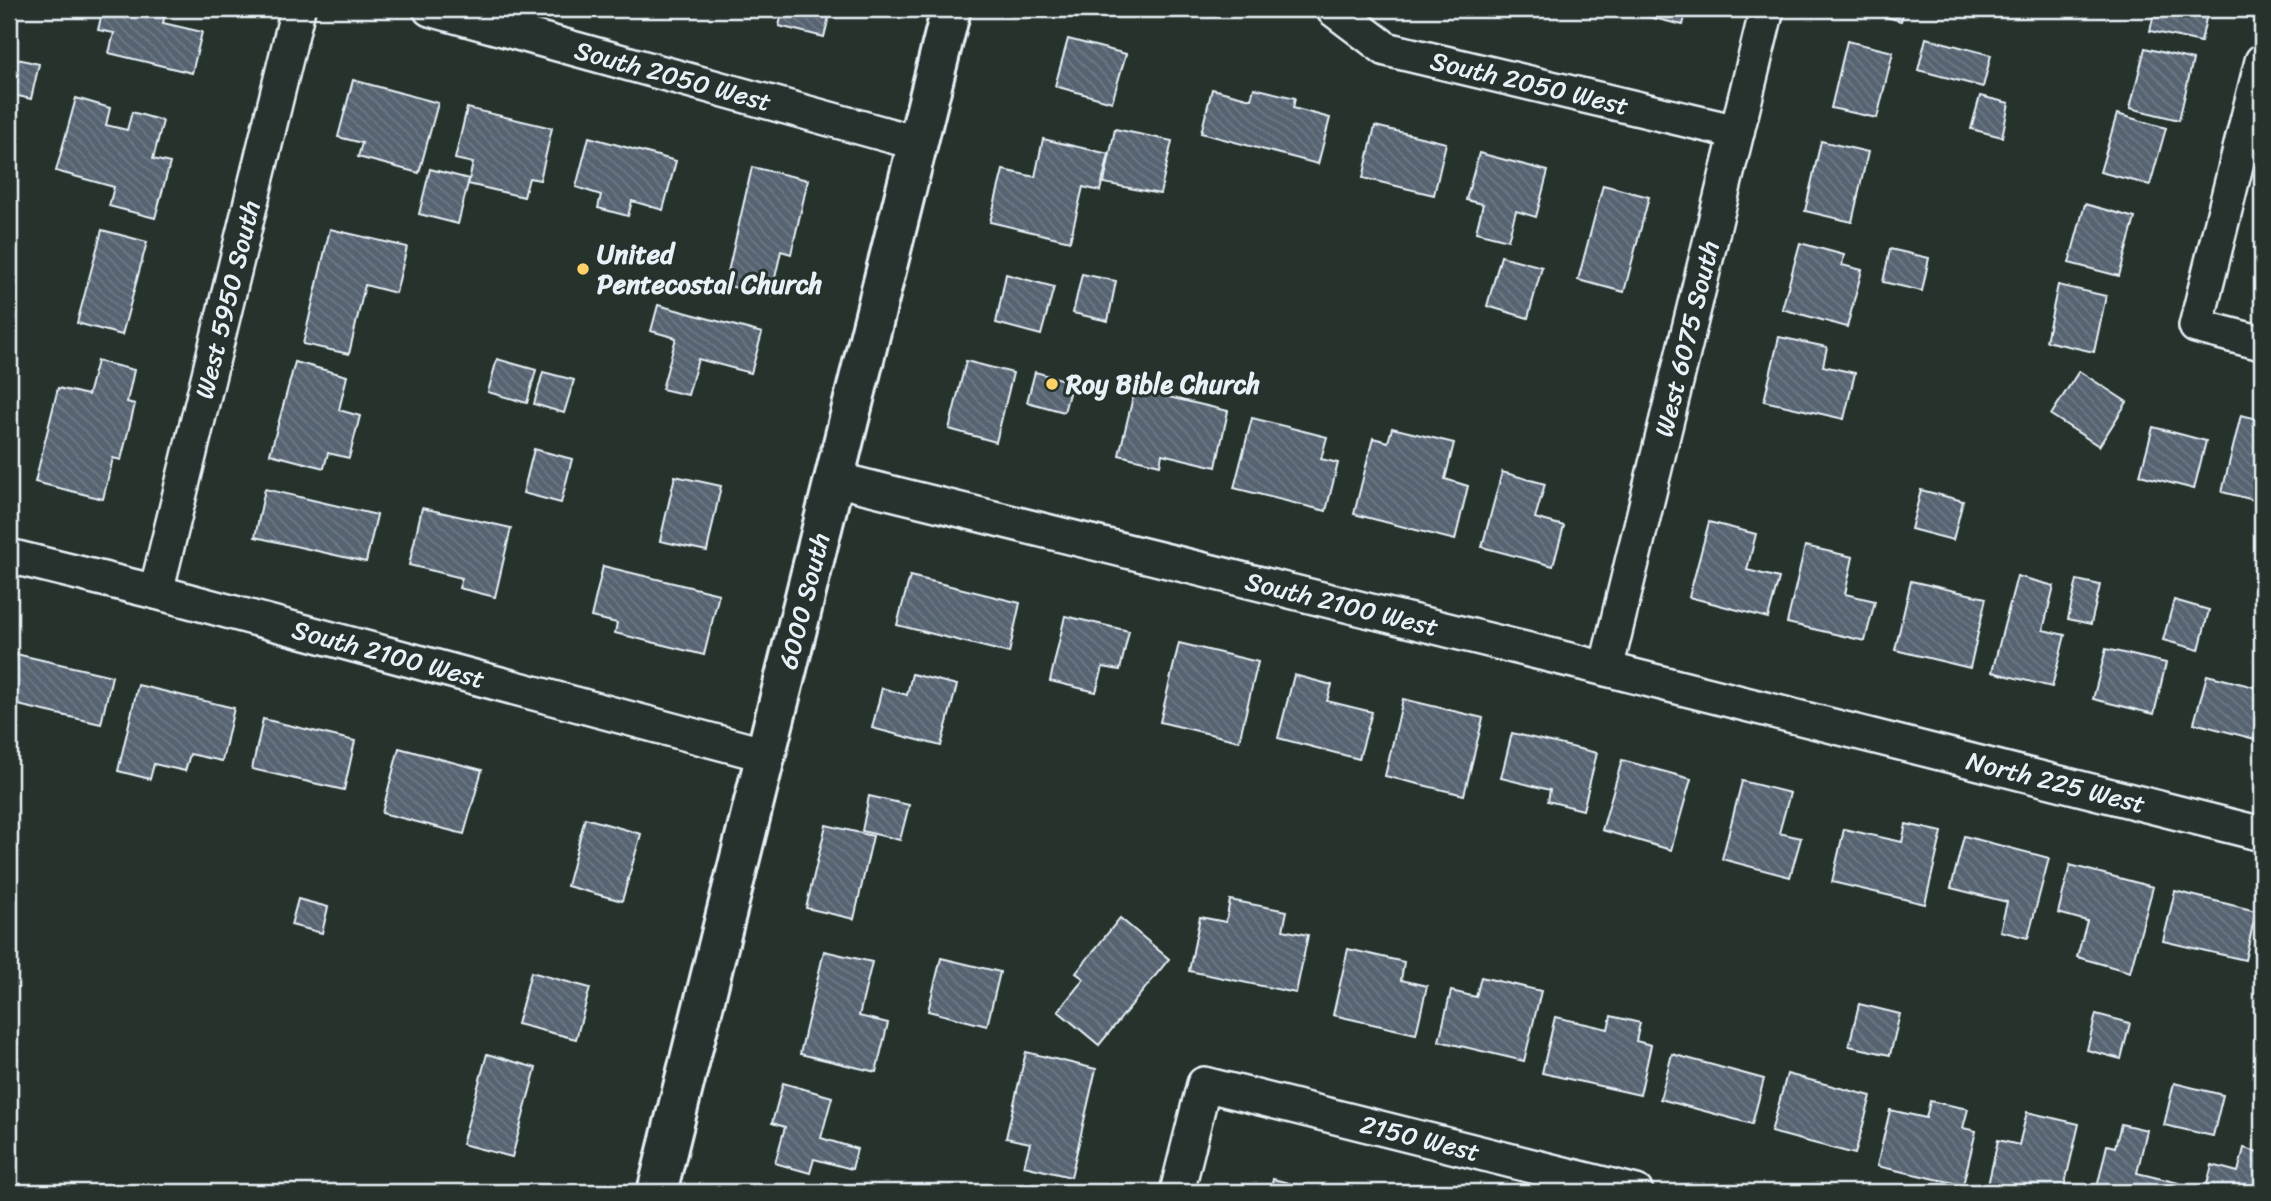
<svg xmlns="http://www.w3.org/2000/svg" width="2271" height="1201" viewBox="0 0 2271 1201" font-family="Sriracha,sans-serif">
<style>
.building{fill:url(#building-back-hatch);stroke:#e8f1f8;stroke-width:2}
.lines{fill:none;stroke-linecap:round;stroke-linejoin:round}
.street-casing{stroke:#e8f1f8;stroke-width:38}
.secondary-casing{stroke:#e8f1f8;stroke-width:44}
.street{stroke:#26332d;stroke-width:33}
.secondary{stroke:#26332d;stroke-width:38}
.poi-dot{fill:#ffd166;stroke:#26332d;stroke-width:2.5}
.labels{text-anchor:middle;stroke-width:6;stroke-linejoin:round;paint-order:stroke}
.street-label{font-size:26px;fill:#e8f1f8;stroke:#26332d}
.poi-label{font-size:26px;font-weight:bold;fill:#e8f1f8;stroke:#26332d;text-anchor:start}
</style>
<defs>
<pattern id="building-back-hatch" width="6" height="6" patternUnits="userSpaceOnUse" patternTransform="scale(1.75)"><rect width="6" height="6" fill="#576371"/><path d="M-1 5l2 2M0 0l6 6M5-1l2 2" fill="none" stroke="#6f7a86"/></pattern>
</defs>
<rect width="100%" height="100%" fill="#26332d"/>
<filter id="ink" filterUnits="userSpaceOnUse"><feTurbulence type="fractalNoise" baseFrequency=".0143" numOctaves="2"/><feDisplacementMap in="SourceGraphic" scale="14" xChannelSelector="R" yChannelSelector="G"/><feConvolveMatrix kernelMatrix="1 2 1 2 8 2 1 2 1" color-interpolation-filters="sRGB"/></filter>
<g filter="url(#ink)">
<g class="building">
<polygon points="103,9 166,9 163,23 202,32 192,73 109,53 114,33 98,30"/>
<polygon points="783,9 831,9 824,37 779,26"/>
<polygon points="1615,9 1687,9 1683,25"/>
<polygon points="1857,9 1904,9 1901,21"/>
<polygon points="2155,9 2208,9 2201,42 2150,31"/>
<polygon points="1926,38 1991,55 1983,87 1918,70"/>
<polygon points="1068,39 1126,54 1112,102 1055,86"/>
<polygon points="1847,41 1893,52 1877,118 1831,108"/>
<polygon points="2145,48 2193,60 2179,120 2130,108"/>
<polygon points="9,57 39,64 31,99 9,94"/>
<polygon points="353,80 438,103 419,173 358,157 362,143 338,137"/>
<polygon points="1254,88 1295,98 1293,108 1330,118 1318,164 1201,133 1212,89 1251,99"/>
<polygon points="1980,96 2009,103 2002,137 1971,129"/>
<polygon points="76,98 110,108 106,125 127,130 132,112 163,121 153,159 170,163 155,218 109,206 114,187 56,171"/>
<polygon points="467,108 552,128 540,180 529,178 524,197 468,184 473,163 455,159"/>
<polygon points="2117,114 2166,128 2150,185 2100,172"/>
<polygon points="1375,126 1446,143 1434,195 1363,178"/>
<polygon points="1115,129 1172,141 1160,194 1104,183"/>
<polygon points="589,137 676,161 663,210 632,201 628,216 598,208 601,195 576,187"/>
<polygon points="1043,139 1109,154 1100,191 1083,187 1070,241 990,222 1003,170 1035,177"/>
<polygon points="1821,141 1868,152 1852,222 1805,211"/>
<polygon points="1479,153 1548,171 1536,217 1516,211 1508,240 1476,232 1483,204 1466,200"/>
<polygon points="752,167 808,180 791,254 781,251 771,296 725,285"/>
<polygon points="430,169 469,179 458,224 419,214"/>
<polygon points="1603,185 1649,197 1624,292 1578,280"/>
<polygon points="2085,204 2135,218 2119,276 2069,263"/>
<polygon points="330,229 407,247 396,293 365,285 349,354 303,344"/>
<polygon points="102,230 147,242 122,335 77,323"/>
<polygon points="1800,243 1844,255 1842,265 1862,270 1847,327 1782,309"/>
<polygon points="1890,249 1929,258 1922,291 1883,282"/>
<polygon points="1501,256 1542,267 1528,318 1487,306"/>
<polygon points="1006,274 1054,287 1041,335 996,323"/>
<polygon points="1082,274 1116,281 1108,321 1073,313"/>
<polygon points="2058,285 2106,296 2094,352 2046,341"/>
<polygon points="658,305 762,333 751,373 698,359 688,395 662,389 676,338 651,331"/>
<polygon points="1779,337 1827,347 1823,366 1855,373 1844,419 1764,401"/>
<polygon points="497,359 536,370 527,403 488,392"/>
<polygon points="97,361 134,370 127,402 135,404 121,460 113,458 103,499 35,482 58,388 88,395"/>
<polygon points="966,361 1013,373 996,442 949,429"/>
<polygon points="295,362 347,376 339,410 360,416 349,458 328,453 324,468 270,454"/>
<polygon points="2079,371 2127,402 2099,446 2051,415"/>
<polygon points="543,372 574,380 564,413 534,404"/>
<polygon points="1035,372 1072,382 1064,412 1027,402"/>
<polygon points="1135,389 1228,411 1216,467 1162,454 1160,465 1119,455"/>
<polygon points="2241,415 2262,420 2262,502 2222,492"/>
<polygon points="1252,418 1327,437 1321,459 1338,463 1326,511 1234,488"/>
<polygon points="2153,427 2206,441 2194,489 2140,475"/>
<polygon points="1392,428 1454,443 1445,479 1468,486 1455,540 1354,514 1373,438 1388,442"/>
<polygon points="534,449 572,459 561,503 523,493"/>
<polygon points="1502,472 1545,484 1535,518 1564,526 1553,566 1482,547"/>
<polygon points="675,476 721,486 707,551 660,541"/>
<polygon points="265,489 377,515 366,562 255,537"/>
<polygon points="1921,490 1963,501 1953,540 1911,529"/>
<polygon points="422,508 511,528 495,597 459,588 462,578 409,565"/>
<polygon points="1709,522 1756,534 1747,570 1779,578 1768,618 1689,597"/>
<polygon points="1805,546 1853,557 1845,594 1875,601 1865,641 1787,623"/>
<polygon points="603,566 719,594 704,655 615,633 617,623 591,617"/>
<polygon points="910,576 1020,603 1009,653 897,625"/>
<polygon points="2017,576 2054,586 2043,630 2065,635 2052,687 1992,672"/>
<polygon points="2077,580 2100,585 2091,624 2068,619"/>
<polygon points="1911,581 1986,598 1970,668 1895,650"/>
<polygon points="2174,600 2209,610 2199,650 2163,640"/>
<polygon points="1065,616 1129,631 1120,670 1103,667 1096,692 1050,681"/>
<polygon points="1179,643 1258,662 1239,741 1160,722"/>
<polygon points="2106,649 2166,663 2154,714 2093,699"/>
<polygon points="16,654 112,676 101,724 9,703 9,686"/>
<polygon points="912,674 957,685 941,746 872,728 882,688 907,695"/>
<polygon points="1294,675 1332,685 1327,701 1372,712 1359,759 1278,738"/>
<polygon points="2207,675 2262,689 2262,741 2194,723"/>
<polygon points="138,685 234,708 222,761 190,754 185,771 154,764 150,779 118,771"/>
<polygon points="1403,699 1483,718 1464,795 1385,776"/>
<polygon points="263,719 355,741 344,790 252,769"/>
<polygon points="1512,733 1597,753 1583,810 1548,801 1550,790 1501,778"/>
<polygon points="399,748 482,770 464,834 382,813"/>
<polygon points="1622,760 1691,779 1671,850 1602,830"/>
<polygon points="1742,781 1790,793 1779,833 1801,838 1790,877 1722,859"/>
<polygon points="869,796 909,805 900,840 862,831"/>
<polygon points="585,818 641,834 622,901 567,886"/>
<polygon points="1906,824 1942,832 1925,904 1832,882 1844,829 1902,842"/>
<polygon points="826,825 873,836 854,919 806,908"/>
<polygon points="1964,836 2049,858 2028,938 2000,931 2007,902 1951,888"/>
<polygon points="2070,865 2153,887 2130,972 2077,957 2087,921 2058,913"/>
<polygon points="2175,891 2256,911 2245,960 2163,941"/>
<polygon points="298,899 328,907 322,933 291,925"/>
<polygon points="1230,900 1287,911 1283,930 1308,935 1296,993 1189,971 1200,917 1226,922"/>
<polygon points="1120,918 1169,959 1099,1045 1058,1011 1084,979 1076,973"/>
<polygon points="1348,949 1404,962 1401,980 1427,986 1416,1034 1333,1015"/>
<polygon points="824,951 872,962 859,1016 888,1023 876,1072 800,1054"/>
<polygon points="941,958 1000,972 987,1026 928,1011"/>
<polygon points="531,972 590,988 576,1039 517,1024"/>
<polygon points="1481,977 1541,991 1524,1061 1439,1041 1451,991 1476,997"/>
<polygon points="1859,1004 1900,1014 1890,1055 1849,1046"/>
<polygon points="2096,1014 2130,1023 2121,1059 2087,1050"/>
<polygon points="1611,1016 1640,1023 1636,1041 1651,1045 1640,1095 1542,1073 1555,1017 1608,1029"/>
<polygon points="1026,1052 1096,1069 1071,1177 1024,1166 1030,1143 1006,1138"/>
<polygon points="487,1054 536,1068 512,1157 462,1144"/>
<polygon points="1672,1054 1764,1079 1752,1124 1660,1099"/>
<polygon points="1787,1074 1871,1096 1855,1154 1771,1132"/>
<polygon points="783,1083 832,1097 821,1138 857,1149 852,1169 814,1159 810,1173 775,1163 785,1127 772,1123"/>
<polygon points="2174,1083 2223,1095 2213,1136 2164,1125"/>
<polygon points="1930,1101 1968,1109 1963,1128 1976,1131 1963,1185 1877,1166 1890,1110 1926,1118"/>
<polygon points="2027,1112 2079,1124 2063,1192 2019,1192 1988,1185 1998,1140 2019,1145"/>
<polygon points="2121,1124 2147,1130 2137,1173 2187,1185 2185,1192 2096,1192 2107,1145 2115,1147"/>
<polygon points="2244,1148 2262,1153 2262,1192 2205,1192 2212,1165 2238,1172"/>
<polygon points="1273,1179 1323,1192 1270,1192"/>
</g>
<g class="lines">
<defs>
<g id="street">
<path id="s1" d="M430,9L917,143"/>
<path id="s2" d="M1333,9L1386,49L1737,132"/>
<polyline points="2262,61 2196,326 2262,343"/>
<path id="s3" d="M835,479L1606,669L2262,834"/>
<path id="s4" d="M9,556L156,592L766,755"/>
<path id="s5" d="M156,592L298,9"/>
<path id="s6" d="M1606,669L1767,9"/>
<path id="s7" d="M1177,1192L1204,1084L1636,1192"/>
</g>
<g id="secondary">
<path id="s8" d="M657,1192L951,9"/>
</g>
</defs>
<use href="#street" class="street-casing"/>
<use href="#secondary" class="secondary-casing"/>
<use href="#street" class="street"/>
<use href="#secondary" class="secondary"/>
</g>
</g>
<g class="poi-dot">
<circle cx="583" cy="269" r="7"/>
<circle cx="1052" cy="384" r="7"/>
</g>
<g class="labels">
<g class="street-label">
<text dy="9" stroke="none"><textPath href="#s1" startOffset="252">South 2050 West</textPath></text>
<text dy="9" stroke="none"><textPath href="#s2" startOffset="214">South 2050 West</textPath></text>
<text dy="9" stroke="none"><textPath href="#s5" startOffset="301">West 5950 South</textPath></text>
<text dy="9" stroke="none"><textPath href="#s6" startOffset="340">West 6075 South</textPath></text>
<text dy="9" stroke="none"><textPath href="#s8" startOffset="609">6000 South</textPath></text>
<text dy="9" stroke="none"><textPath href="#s3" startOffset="522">South 2100 West</textPath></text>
<text dy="9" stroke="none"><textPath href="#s4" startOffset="392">South 2100 West</textPath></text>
<text dy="9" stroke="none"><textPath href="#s3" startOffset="1258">North 225 West</textPath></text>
<text dy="9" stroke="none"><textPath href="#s7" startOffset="334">2150 West</textPath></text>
</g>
<g class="poi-label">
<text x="597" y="263">United<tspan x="597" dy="30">Pentecostal Church</tspan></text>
<text x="1066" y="393">Roy Bible Church</text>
</g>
</g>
<rect width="2271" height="1201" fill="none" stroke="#26332d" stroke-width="35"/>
<rect x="18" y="18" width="2236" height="1166" fill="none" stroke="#e8f1f8" stroke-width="2.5" filter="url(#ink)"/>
</svg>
